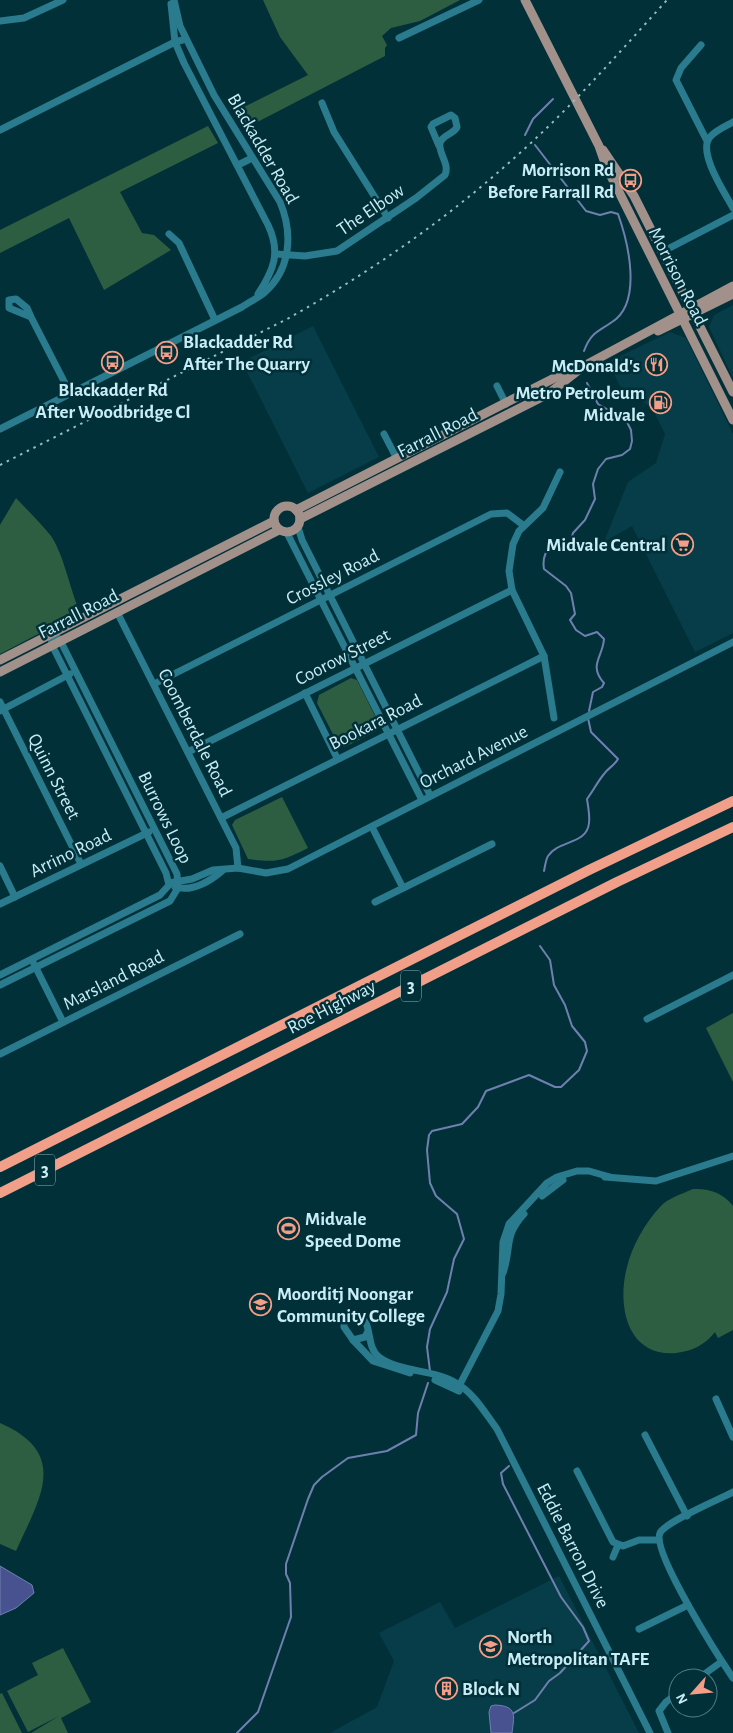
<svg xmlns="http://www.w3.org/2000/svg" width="733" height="1733" viewBox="0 0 733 1733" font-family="'Alegreya Sans',sans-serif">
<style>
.built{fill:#063d48}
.green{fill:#2e5e41}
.water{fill:#495290;stroke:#6f80af}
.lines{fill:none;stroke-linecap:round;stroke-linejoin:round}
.stream{stroke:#6f80af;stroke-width:2}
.minor{stroke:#297b8d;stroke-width:7}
.major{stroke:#a2918b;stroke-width:9}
.highway{stroke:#f29f8a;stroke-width:10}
.rail{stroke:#95bdc6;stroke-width:2;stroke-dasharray:2.5 5;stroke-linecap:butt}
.labels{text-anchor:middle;stroke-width:5;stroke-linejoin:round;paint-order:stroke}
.shield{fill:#023039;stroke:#8db4be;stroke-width:1}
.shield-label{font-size:18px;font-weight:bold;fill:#c8edf7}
.street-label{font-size:19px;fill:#c8edf7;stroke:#023039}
.poi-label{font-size:19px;font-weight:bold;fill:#c8edf7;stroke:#023039;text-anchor:start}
</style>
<rect width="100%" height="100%" fill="#023039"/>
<g class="built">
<polygon points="733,305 733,378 709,327 714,315"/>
<polygon points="313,326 379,457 308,493 242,362"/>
<polygon points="670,332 686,338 733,434 733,633 695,652 632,526 604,542 628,482 656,463 665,434 652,408 620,386 608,362"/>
<polygon points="559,1576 639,1733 330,1733 377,1707 394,1661 379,1633 440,1602 455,1628"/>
</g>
<g class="green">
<polygon points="263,0 460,0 420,21 391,28 382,36 387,45 385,48 385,56 244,129 234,112 308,75 280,37"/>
<polygon points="208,126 218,143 120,192 142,233 154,235 171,250 104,290 69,218 0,253 0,230"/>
<path d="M16,498C28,511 41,523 51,536C64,555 70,590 80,612L0,654V525Z"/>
<polygon points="351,678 357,680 379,724 376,731 345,747 338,744 317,703 319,695"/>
<path d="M282,797L308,848C282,861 278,863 248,859L232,825L235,820Z"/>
<polygon points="733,1013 733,1082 706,1028"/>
<path d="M693,1189C708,1188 724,1193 733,1206V1330L718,1338L715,1332C705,1345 692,1351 676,1353C626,1357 617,1304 627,1267C632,1246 645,1223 660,1207C668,1198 682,1194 693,1189Z"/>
<path d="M0,1423C71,1454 39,1499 16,1551L0,1544Z"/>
<polygon points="63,1648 91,1702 61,1718 68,1733 31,1733 59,1716 28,1732 7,1691 38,1675 32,1663"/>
<polygon points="2,1693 22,1733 0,1733 0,1694"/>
</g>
<g class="water">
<polygon points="0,1566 32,1585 34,1593 16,1608 0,1615"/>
<path d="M495,1705C518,1706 514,1716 512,1733H491L489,1712L491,1706Z"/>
</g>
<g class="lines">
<g class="stream">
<polyline points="525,135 533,119 553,99"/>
<path d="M535,145L586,211L600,215L611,212L618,214C628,242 643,302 612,322C598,332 591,332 584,351"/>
<path d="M587,383L598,404L626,420L631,430L632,441L630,449L622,455L606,459L598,469L593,484L595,499L585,520L573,533L570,543L563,546L555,542C546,550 542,557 544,569L566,586L571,593L575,614L570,620L576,630L585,636L597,632L604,639C603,657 588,665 604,683L602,687L593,692L589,711"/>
<path d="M544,871C545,866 546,859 548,856C558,840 587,845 589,823C590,815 588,806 587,799C593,791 598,781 604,774C608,768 614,766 618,759L591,732L588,718"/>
<polyline points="430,1371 427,1347 430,1329 447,1292 454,1259 464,1239 457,1214 436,1196 430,1183 427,1150 429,1135 432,1131 462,1124 478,1107 486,1091 529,1075 555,1087 561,1087 579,1070 587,1051 585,1042 572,1026 565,1005 554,985 550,960 540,946"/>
<polyline points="509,1466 501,1473 503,1484 561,1597 583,1627 589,1641 560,1673 549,1681 535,1700 514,1713"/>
<polyline points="237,1733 258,1712 291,1617 290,1583 286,1574 286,1564 308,1499 314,1485 322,1477 348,1458 387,1451 416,1435 418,1413 428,1383"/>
</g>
<g class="minor">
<path d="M171,4L175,42L184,63L268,225C281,252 274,270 258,294"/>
<polyline points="0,21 24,18 63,0"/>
<polyline points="399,38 479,0"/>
<polyline points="701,45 681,68 676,80 707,141"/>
<polyline points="322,103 334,132 388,218"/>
<path d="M733,122C726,126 716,130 710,137C697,152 725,193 733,208"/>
<polyline points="0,130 175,42 186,39"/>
<polyline points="238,165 252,158"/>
<polyline points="169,234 179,243 215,320"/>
<polyline points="662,252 733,215"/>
<path d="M276,254L305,256L337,251L416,198L445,175C450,163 438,154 440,143C442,135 454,134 457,127L455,118L451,115L433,124L431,127L439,146"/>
<polyline points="31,317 27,308 16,299 9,300 9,308 31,317 70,393"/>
<polyline points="497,386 506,404"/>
<path d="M0,429L242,307C249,302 258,298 265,292C291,269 293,233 280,202L214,95L180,26L174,0"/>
<polyline points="384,434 397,459"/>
<polyline points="298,527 302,540 430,795"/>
<polyline points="287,533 422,800"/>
<polyline points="117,612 236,848 238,868"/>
<polyline points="154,684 491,514 507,513 523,525"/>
<polyline points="305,693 337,758"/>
<polyline points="0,702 81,864"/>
<polyline points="0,711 70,674"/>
<polyline points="554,718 544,656 512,590 509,571 513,544 519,531 543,508 560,472"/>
<polyline points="188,752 512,590"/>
<polyline points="221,818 544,656"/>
<polyline points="372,827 403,888"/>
<polyline points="0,866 15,897"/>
<polyline points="169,883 192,879 213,870 238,868 266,873 288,869 733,642"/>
<path d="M175,887C192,892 209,882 222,871"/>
<polyline points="375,902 492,844"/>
<polyline points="0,904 149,832"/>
<polyline points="34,964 63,1022"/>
<polyline points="0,975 160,895 169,885 166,873 52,645 51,634"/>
<polyline points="0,985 170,901 178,888 177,874 60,640 53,634"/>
<polyline points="647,1019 733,975"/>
<polyline points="0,1054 240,934"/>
<polyline points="605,1177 656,1181 733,1156"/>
<polyline points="542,1196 563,1180"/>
<path d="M503,1273C512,1247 503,1237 524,1214"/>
<path d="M368,1331L365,1337L353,1340L344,1327V1321L354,1314C375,1317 364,1346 379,1357C401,1373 434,1369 456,1383C474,1393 485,1413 497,1429L650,1733"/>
<polyline points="353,1340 373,1361 410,1373"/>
<polyline points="435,1380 459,1391"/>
<polyline points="457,1390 498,1311 501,1294 503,1242 509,1224 547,1183 557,1177 577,1171 589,1171 610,1177"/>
<polyline points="716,1399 733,1437"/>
<polyline points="645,1435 687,1516"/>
<polyline points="577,1471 613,1542 623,1546 639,1540 659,1540"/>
<path d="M733,1492C720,1499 665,1522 660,1533C651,1551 720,1659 733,1678"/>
<polyline points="613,1557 618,1545"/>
<polyline points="639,1629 688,1605"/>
<polyline points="699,1678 721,1662"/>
<polyline points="668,1733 659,1711 666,1702 678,1693"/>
</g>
<g class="major">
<polyline points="525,0 599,146 606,166 733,420"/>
<polyline points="603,150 634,196 733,392"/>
<polyline points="658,331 733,294"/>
<circle cx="287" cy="519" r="13"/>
<polyline points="296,510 568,371 584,366 733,286"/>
<polyline points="300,519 548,394 580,369"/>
<polyline points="0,660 274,521"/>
<polyline points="0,672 279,530"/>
</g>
<g class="highway">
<polyline points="0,1167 589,870 733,801"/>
<polyline points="0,1193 617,882 733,827"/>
</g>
<path class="rail" d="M0,465L287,319C367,274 443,222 512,160C568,111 617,55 667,0"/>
</g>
<defs>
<symbol id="bus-ring" viewBox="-11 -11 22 22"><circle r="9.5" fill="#023039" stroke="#f49e88" stroke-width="1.5"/><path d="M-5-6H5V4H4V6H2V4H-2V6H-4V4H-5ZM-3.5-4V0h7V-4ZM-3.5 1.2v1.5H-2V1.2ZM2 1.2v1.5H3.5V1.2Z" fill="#f49e88"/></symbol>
<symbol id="restaurant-ring" viewBox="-11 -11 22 22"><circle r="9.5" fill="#023039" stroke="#f49e88" stroke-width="1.5"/><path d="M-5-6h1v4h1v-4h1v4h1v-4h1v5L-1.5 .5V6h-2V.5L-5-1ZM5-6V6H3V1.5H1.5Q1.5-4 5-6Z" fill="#f49e88"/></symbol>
<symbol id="fuel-ring" viewBox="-11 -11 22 22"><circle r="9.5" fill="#023039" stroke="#f49e88" stroke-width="1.5"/><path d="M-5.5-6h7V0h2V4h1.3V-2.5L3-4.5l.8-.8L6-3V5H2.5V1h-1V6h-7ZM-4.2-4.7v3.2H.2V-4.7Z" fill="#f49e88"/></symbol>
<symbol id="supermarket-ring" viewBox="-11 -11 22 22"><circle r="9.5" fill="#023039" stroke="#f49e88" stroke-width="1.5"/><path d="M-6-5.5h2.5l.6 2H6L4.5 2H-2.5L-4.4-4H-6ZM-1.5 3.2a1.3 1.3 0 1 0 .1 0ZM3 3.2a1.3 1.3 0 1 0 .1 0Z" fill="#f49e88"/></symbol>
<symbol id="stadium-ring" viewBox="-11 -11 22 22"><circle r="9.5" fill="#023039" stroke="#f49e88" stroke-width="1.5"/><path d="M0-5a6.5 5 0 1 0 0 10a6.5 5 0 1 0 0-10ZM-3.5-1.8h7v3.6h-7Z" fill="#f49e88"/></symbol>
<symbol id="school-ring" viewBox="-11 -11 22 22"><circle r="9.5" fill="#023039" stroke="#f49e88" stroke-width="1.5"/><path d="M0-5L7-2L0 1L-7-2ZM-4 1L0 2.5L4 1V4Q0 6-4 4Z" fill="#f49e88"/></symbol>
<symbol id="university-ring" viewBox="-11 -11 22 22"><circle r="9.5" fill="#023039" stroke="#f49e88" stroke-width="1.5"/><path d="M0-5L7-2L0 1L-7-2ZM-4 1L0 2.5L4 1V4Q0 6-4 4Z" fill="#f49e88"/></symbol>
<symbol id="building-ring" viewBox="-11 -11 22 22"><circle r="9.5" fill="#023039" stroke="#f49e88" stroke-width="1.5"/><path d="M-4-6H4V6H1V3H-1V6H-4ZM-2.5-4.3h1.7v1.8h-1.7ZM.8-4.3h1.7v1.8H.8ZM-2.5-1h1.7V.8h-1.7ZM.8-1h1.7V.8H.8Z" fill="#f49e88"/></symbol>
</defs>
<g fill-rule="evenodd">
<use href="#bus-ring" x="618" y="168" width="25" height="25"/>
<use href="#bus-ring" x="154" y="340" width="25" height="25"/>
<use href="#bus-ring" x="100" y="350" width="25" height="25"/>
<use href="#restaurant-ring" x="644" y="352" width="25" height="25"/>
<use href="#fuel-ring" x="648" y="390" width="25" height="25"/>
<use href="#supermarket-ring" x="670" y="532" width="25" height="25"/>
<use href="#stadium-ring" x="276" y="1216" width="25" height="25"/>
<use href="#school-ring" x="248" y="1292" width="25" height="25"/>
<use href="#university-ring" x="478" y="1634" width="25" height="25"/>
<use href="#building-ring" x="434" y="1676" width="25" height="25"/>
</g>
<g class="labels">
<g class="shield">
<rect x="401" y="970.5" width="20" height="31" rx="4"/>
<rect x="35" y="1154.5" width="20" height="31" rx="4"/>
</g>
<g class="shield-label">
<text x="411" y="992">3</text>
<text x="45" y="1176">3</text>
</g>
<g class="street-label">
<text transform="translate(264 148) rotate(60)" y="7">Blackadder Road</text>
<text transform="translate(370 209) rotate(-34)" y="7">The Elbow</text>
<text transform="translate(679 276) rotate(63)" y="7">Morrison Road</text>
<text transform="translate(437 432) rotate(-27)" y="7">Farrall Road</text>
<text transform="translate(332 576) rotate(-27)" y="7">Crossley Road</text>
<text transform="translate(78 613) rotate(-27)" y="7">Farrall Road</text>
<text transform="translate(342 656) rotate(-27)" y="7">Coorow Street</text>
<text transform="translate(375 721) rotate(-27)" y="7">Bookara Road</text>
<text transform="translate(196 732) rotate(63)" y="7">Coomberdale Road</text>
<text transform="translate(473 756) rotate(-27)" y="7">Orchard Avenue</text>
<text transform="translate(55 776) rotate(63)" y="7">Quinn Street</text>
<text transform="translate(166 817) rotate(64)" y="7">Burrows Loop</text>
<text transform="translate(70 852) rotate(-26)" y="7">Arrino Road</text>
<text transform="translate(113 979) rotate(-27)" y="7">Marsland Road</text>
<text transform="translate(331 1006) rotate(-27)" y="7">Roe Highway</text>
<text transform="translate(574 1545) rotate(63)" y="7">Eddie Barron Drive</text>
</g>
<g class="poi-label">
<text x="614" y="176" text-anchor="end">Morrison Rd<tspan x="614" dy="22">Before Farrall Rd</tspan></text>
<text x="183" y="348">Blackadder Rd<tspan x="183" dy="22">After The Quarry</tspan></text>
<text x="640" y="372" text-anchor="end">McDonald's</text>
<text x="113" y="396" text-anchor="middle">Blackadder Rd<tspan x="113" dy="22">After Woodbridge Cl</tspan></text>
<text x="645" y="399" text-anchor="end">Metro Petroleum<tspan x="645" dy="22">Midvale</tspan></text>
<text x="666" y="551" text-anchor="end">Midvale Central</text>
<text x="305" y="1225">Midvale<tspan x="305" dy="22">Speed Dome</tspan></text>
<text x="277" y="1300">Moorditj Noongar<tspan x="277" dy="22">Community College</tspan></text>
<text x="507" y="1643">North<tspan x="507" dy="22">Metropolitan TAFE</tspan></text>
<text x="462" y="1695">Block N</text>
</g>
</g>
<g transform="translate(693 1693) rotate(243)"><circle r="24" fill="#023039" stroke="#517c85"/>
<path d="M0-4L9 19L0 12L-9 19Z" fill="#f49e88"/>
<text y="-8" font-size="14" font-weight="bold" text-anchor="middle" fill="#c8edf7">N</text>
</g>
</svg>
